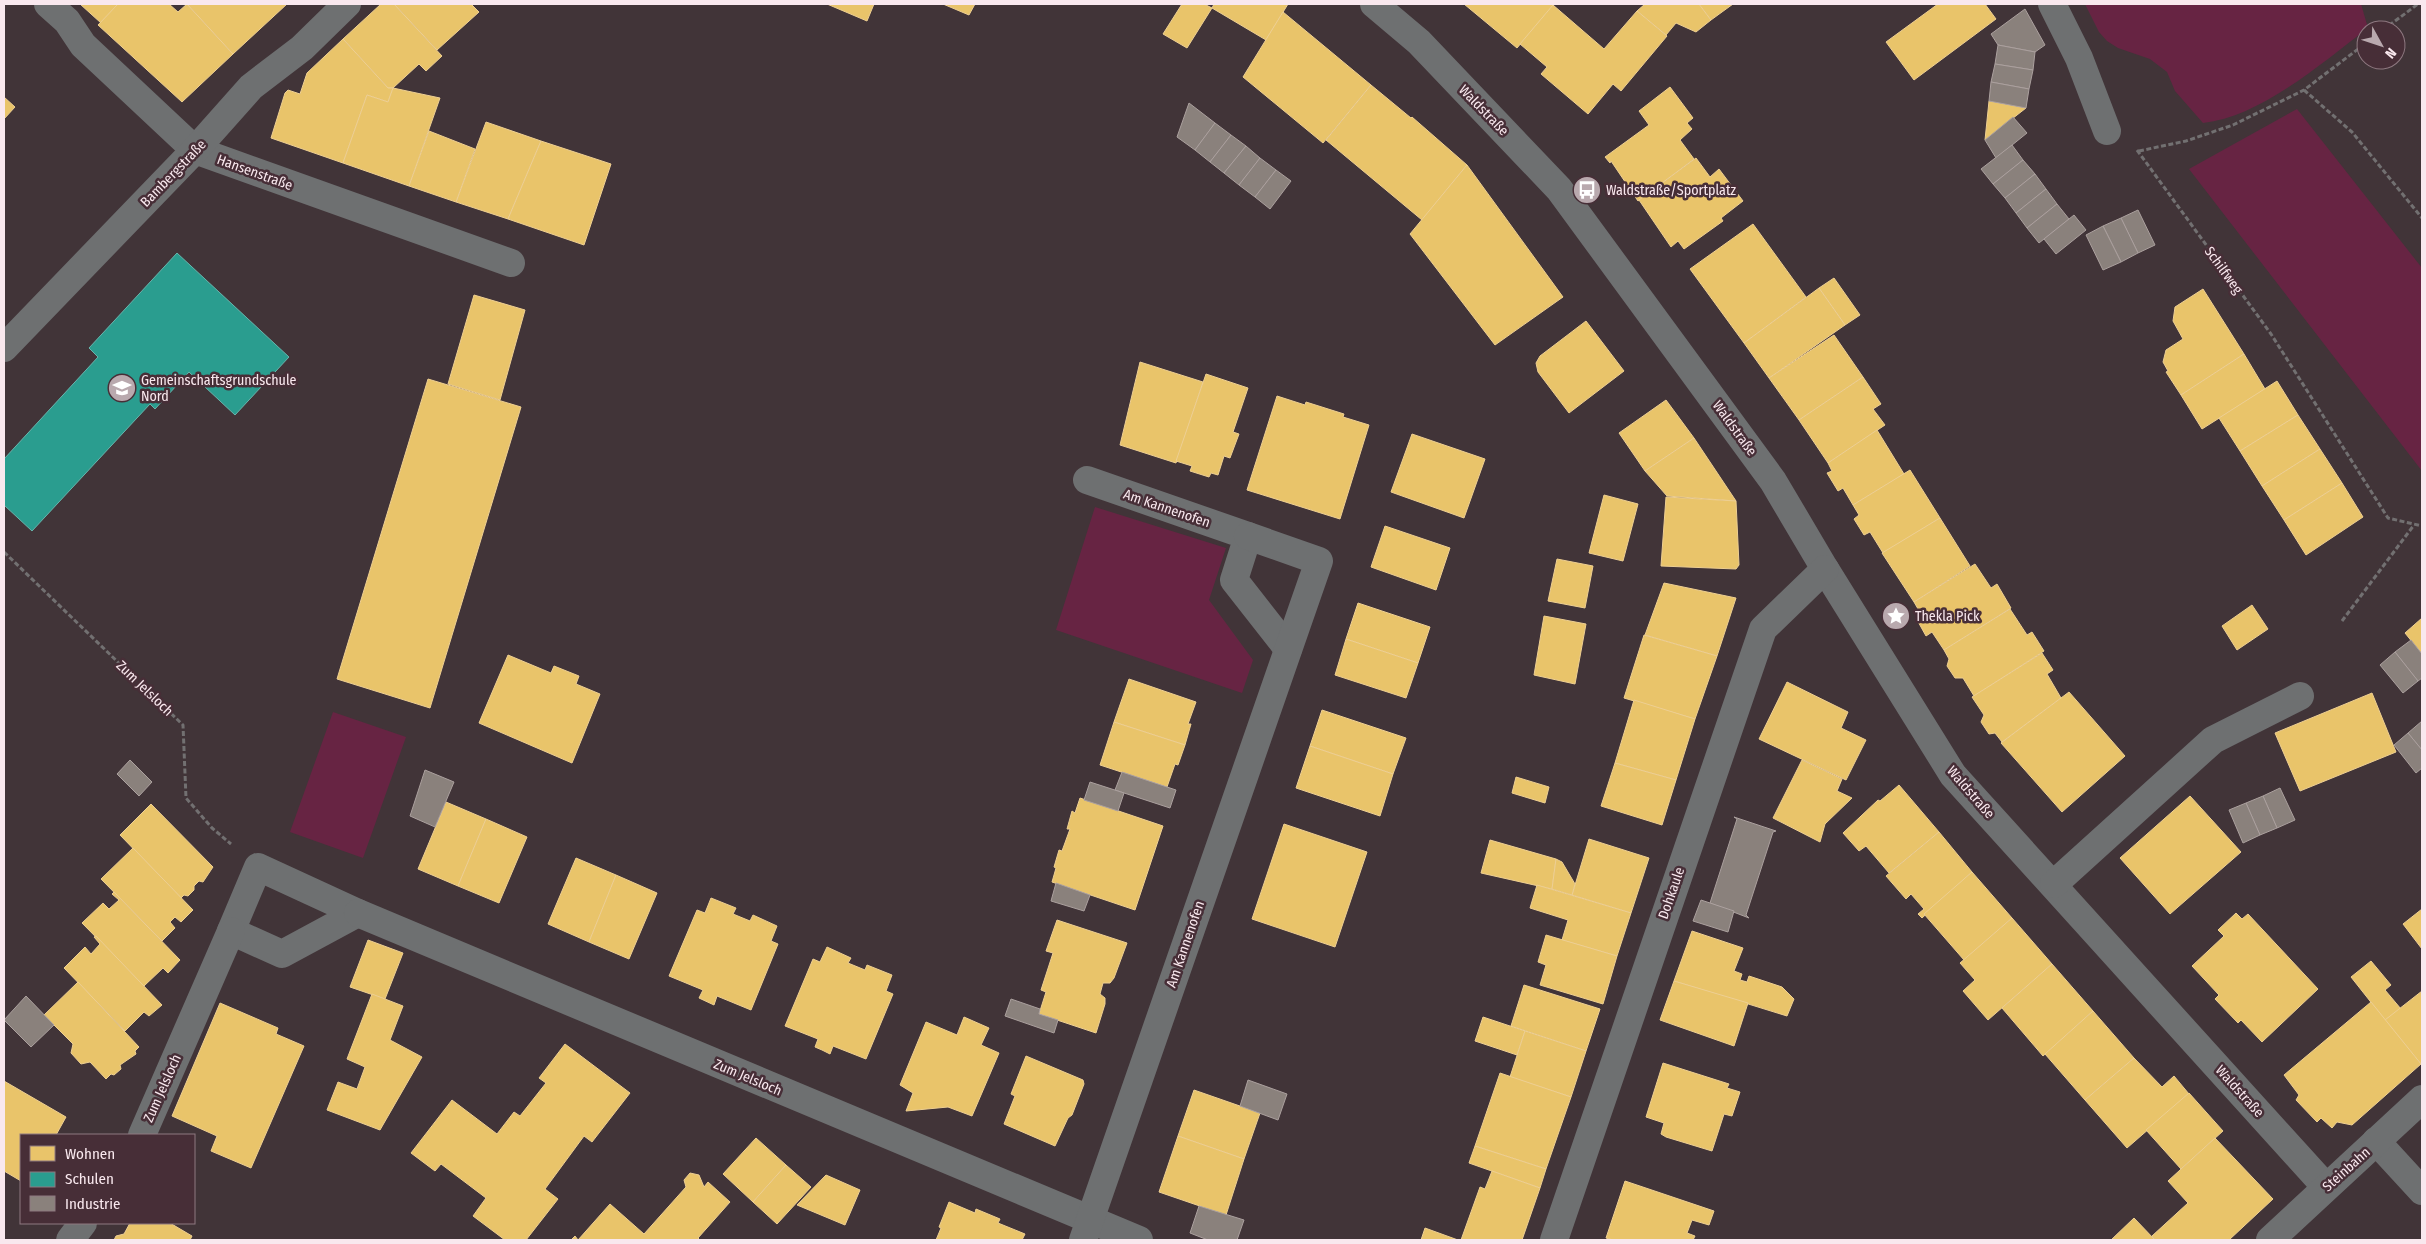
<svg xmlns="http://www.w3.org/2000/svg" width="2426" height="1244" viewBox="0 0 2426 1244" font-family="'Fira Sans Condensed',sans-serif">
<style>
.green{fill:#672443}
.homes{fill:#e9c46a;stroke:#eecf92}
.schools{fill:#2a9d8f;stroke:#68b4ac}
.industry{fill:#8a817c;stroke:#aba09e}
.lines{fill:none;stroke-linecap:round;stroke-linejoin:round}
.path{stroke:#727071;stroke-width:3;stroke-dasharray:5 2.5;stroke-linecap:butt}
.minor{stroke:#6e7071;stroke-width:28}
.labels{text-anchor:middle;stroke-width:5;stroke-linejoin:round;paint-order:stroke}
.street-label{font-size:14px;fill:#f9e8ee;stroke:#472e37}
.poi-label{font-size:14px;fill:#f9e8ee;stroke:#472e37;text-anchor:start}
</style>
<rect width="100%" height="100%" fill="#413438"/>
<g class="green">
<path d="M2085,4H2361L2368,28C2323,62 2261,117 2203,123L2175,91L2167,72L2150,59L2118,48L2107,41L2099,32Z"/>
<polygon points="2297,109 2422,268 2422,471 2189,169"/>
<polygon points="1095,507 1226,548 1209,600 1253,660 1242,693 1056,630"/>
<polygon points="333,712 406,737 363,858 290,832"/>
</g>
<g class="homes">
<polygon points="80,4 118,4 101,23"/>
<polygon points="118,4 169,4 178,12 187,4 233,54 182,102 98,25"/>
<polygon points="187,4 287,4 233,54"/>
<polygon points="381,4 394,4 442,56 426,71 419,64 393,88 388,88 343,39"/>
<polygon points="394,4 471,4 479,12 437,50"/>
<polygon points="827,4 874,4 867,21"/>
<polygon points="943,4 975,4 969,15"/>
<polygon points="1182,4 1204,4 1212,8 1187,48 1163,34"/>
<polygon points="1214,4 1288,4 1266,40 1212,8"/>
<polygon points="1464,4 1554,4 1517,48"/>
<polygon points="1645,4 1699,4 1711,20 1696,32 1676,23 1666,35 1637,11"/>
<polygon points="1699,4 1733,4 1711,20"/>
<polygon points="1938,4 1985,4 1996,19 1914,80 1886,42"/>
<polygon points="1553,5 1604,49 1637,11 1667,36 1621,91 1613,84 1588,114 1541,74 1547,67 1520,44"/>
<polygon points="1283,12 1371,85 1323,143 1243,77"/>
<polygon points="343,39 388,88 393,88 388,102 367,95 343,163 271,138 285,93 288,90 300,94 307,73"/>
<polygon points="1371,85 1411,118 1412,117 1467,165 1422,220 1326,140"/>
<polygon points="1670,87 1693,118 1687,123 1692,129 1680,140 1694,159 1638,201 1611,161 1610,163 1605,157 1649,125 1639,111"/>
<polygon points="393,88 440,98 409,186 343,163 367,95 388,102"/>
<polygon points="4,97 15,107 4,119"/>
<polygon points="1989,101 2026,108 1985,140"/>
<polygon points="486,122 541,141 508,219 456,202"/>
<polygon points="429,131 475,149 456,202 409,186"/>
<polygon points="541,141 611,164 584,245 508,219"/>
<polygon points="1696,158 1710,177 1719,169 1743,201 1721,218 1723,221 1684,249 1678,241 1671,247 1639,200"/>
<polygon points="1467,165 1563,297 1495,345 1410,234"/>
<polygon points="1753,224 1806,297 1744,343 1690,269"/>
<polygon points="1834,278 1860,315 1845,325 1819,288"/>
<polygon points="1819,288 1845,325 1769,378 1744,343"/>
<polygon points="2203,289 2244,354 2181,395 2166,372 2168,371 2163,362 2166,350 2183,339 2173,321 2175,307"/>
<polygon points="474,295 525,310 500,400 448,384"/>
<polygon points="1586,321 1624,371 1569,413 1538,372 1536,363 1540,356"/>
<polygon points="1834,335 1863,377 1799,420 1769,378"/>
<polygon points="2244,354 2265,389 2202,429 2181,395"/>
<polygon points="1140,362 1203,382 1176,463 1120,445"/>
<polygon points="1206,374 1248,388 1233,432 1239,434 1230,458 1224,456 1218,475 1211,473 1209,477 1190,471 1192,466 1176,461"/>
<polygon points="1863,377 1881,404 1873,409 1885,425 1828,463 1799,420"/>
<polygon points="428,379 521,407 430,708 337,679"/>
<polygon points="2277,381 2298,415 2240,451 2219,418"/>
<polygon points="1277,396 1305,405 1306,402 1344,414 1343,417 1369,425 1340,519 1247,490"/>
<polygon points="1666,400 1694,438 1645,471 1619,433"/>
<polygon points="2298,415 2320,449 2262,486 2240,451"/>
<polygon points="1877,430 1904,474 1853,505 1843,488 1838,491 1827,473 1832,471 1828,463"/>
<polygon points="1412,434 1485,459 1464,518 1391,492"/>
<polygon points="1694,438 1736,501 1667,496 1645,471"/>
<polygon points="2320,449 2342,483 2284,520 2262,486"/>
<polygon points="1910,470 1940,518 1883,553 1870,532 1864,535 1854,519 1859,515 1853,505"/>
<polygon points="2342,483 2363,517 2306,555 2284,520"/>
<polygon points="1604,495 1638,504 1623,561 1589,553"/>
<polygon points="1666,497 1736,501 1739,565 1736,569 1661,566"/>
<polygon points="1940,518 1970,566 1914,602 1882,553"/>
<polygon points="1385,526 1450,548 1436,590 1371,567"/>
<polygon points="1557,559 1593,566 1585,608 1548,601"/>
<polygon points="1975,564 1991,588 1997,584 2011,608 1944,650 1932,632 1926,636 1916,618 1921,614 1914,602"/>
<polygon points="1664,583 1736,598 1717,656 1645,635"/>
<polygon points="1358,603 1430,627 1418,663 1346,639"/>
<polygon points="2252,605 2268,629 2237,650 2222,626"/>
<polygon points="2010,609 2027,635 2032,632 2044,651 1974,696 1963,678 1955,678 1947,666 1949,659 1944,650"/>
<polygon points="1544,616 1586,624 1575,684 1534,675"/>
<polygon points="2422,618 2422,654 2405,633"/>
<polygon points="1644,635 1717,656 1695,719 1624,698"/>
<polygon points="1346,639 1418,663 1406,698 1335,675"/>
<polygon points="2042,653 2053,670 2047,674 2061,698 2002,742 1995,733 1989,734 1981,722 1984,715 1972,697"/>
<polygon points="508,655 551,673 554,666 579,676 576,684 600,694 572,763 479,723"/>
<polygon points="1129,679 1196,702 1188,724 1191,724 1185,745 1114,722"/>
<polygon points="1787,682 1848,712 1841,728 1866,740 1846,780 1759,739"/>
<polygon points="2069,692 2125,756 2062,812 2001,743"/>
<polygon points="2372,693 2396,752 2300,791 2275,733"/>
<polygon points="1634,700 1695,719 1676,780 1615,763"/>
<polygon points="1322,710 1406,738 1393,774 1310,746"/>
<polygon points="1114,722 1185,745 1178,765 1175,764 1167,787 1100,765"/>
<polygon points="1310,746 1393,774 1380,816 1296,788"/>
<polygon points="1802,760 1842,779 1837,791 1852,798 1825,824 1820,842 1773,818"/>
<polygon points="1615,763 1676,780 1662,825 1601,806"/>
<polygon points="1516,777 1549,787 1545,803 1512,793"/>
<polygon points="1899,785 1939,832 1889,873 1866,846 1859,851 1843,833 1878,800 1880,801"/>
<polygon points="2190,796 2241,852 2170,914 2120,858"/>
<polygon points="1080,798 1163,826 1135,910 1052,882 1056,868 1054,867 1059,850 1062,851 1070,829 1067,829 1072,811 1075,813"/>
<polygon points="446,802 486,819 458,886 418,869"/>
<polygon points="151,804 213,867 203,882 199,881 194,886 194,890 188,896 184,895 181,898 120,835"/>
<polygon points="486,819 527,837 499,903 458,886"/>
<polygon points="1284,824 1367,852 1335,947 1252,919"/>
<polygon points="1939,832 1972,872 1922,918 1918,914 1924,909 1911,894 1906,899 1886,876"/>
<polygon points="1589,839 1649,858 1631,913 1572,895"/>
<polygon points="1490,840 1556,859 1552,889 1481,873"/>
<polygon points="133,848 193,910 181,922 175,917 170,922 175,928 162,941 101,879"/>
<polygon points="576,858 616,875 589,942 548,924"/>
<polygon points="1556,859 1562,862 1575,884 1572,895 1552,889"/>
<polygon points="1972,872 2012,918 1964,960 1924,914"/>
<polygon points="616,875 657,893 629,959 589,942"/>
<polygon points="1537,885 1631,913 1617,956 1562,940 1568,920 1530,908"/>
<polygon points="114,892 180,960 168,973 163,968 144,986 82,923 103,903 109,909 119,900 112,894"/>
<polygon points="711,898 736,908 733,914 750,921 753,915 777,926 771,941 778,944 751,1010 717,996 714,1005 699,998 703,990 669,976 697,910 705,913"/>
<polygon points="2422,909 2422,949 2403,924"/>
<polygon points="2236,913 2242,919 2248,914 2318,989 2262,1042 2241,1020 2238,1023 2215,999 2219,995 2192,966 2224,936 2218,930"/>
<polygon points="2012,918 2052,964 1988,1020 1963,991 1975,980 1960,963"/>
<polygon points="1057,920 1127,943 1114,978 1110,983 1103,983 1100,994 1105,998 1105,1004 1096,1033 1039,1014 1046,992 1041,990 1053,953 1046,951"/>
<polygon points="1692,931 1743,948 1734,971 1742,974 1740,980 1747,982 1749,976 1782,987 1794,999 1787,1016 1674,981"/>
<polygon points="1546,935 1617,956 1603,1004 1540,985 1546,965 1538,962"/>
<polygon points="96,936 162,1005 149,1016 144,1012 125,1031 64,968 85,947 91,954 100,944 94,937"/>
<polygon points="368,940 403,953 385,999 350,987"/>
<polygon points="827,947 851,958 848,963 865,970 867,965 892,975 886,991 893,994 866,1059 833,1046 830,1054 822,1050 815,1047 818,1039 785,1026 813,959 820,962"/>
<polygon points="2371,961 2391,985 2385,990 2401,1009 2385,1020 2351,977"/>
<polygon points="2052,964 2093,1011 2043,1056 2002,1008"/>
<polygon points="1674,981 1748,1003 1734,1046 1660,1020"/>
<polygon points="78,982 139,1047 135,1051 136,1054 120,1065 121,1069 114,1075 111,1074 106,1079 90,1062 81,1064 71,1053 73,1044 44,1015"/>
<polygon points="1524,985 1600,1009 1586,1051 1511,1026"/>
<polygon points="2422,991 2422,1063 2421,1064 2385,1020"/>
<polygon points="372,994 403,1006 390,1040 422,1057 380,1130 327,1110 338,1082 357,1089 365,1067 347,1059"/>
<polygon points="2371,1002 2421,1064 2352,1125 2337,1122 2332,1128 2321,1118 2317,1122 2296,1100 2299,1095 2284,1075"/>
<polygon points="220,1003 278,1028 276,1034 304,1046 251,1168 211,1151 217,1136 172,1116"/>
<polygon points="2093,1011 2134,1058 2085,1100 2045,1054"/>
<polygon points="964,1017 989,1028 981,1045 999,1053 972,1116 948,1107 906,1111 913,1093 900,1085 926,1022 957,1035"/>
<polygon points="1483,1017 1525,1031 1517,1055 1475,1041"/>
<polygon points="1525,1031 1586,1051 1571,1097 1510,1077"/>
<polygon points="565,1044 630,1093 592,1142 584,1136 545,1189 558,1199 526,1240 505,1240 473,1216 486,1198 441,1164 435,1171 411,1153 452,1100 497,1134 514,1112 520,1116 546,1083 539,1078"/>
<polygon points="1026,1056 1083,1080 1084,1084 1072,1115 1068,1118 1055,1146 1004,1124 1015,1096 1011,1094"/>
<polygon points="2134,1058 2162,1087 2174,1076 2189,1094 2127,1148 2085,1100"/>
<polygon points="1663,1063 1729,1084 1727,1088 1740,1092 1732,1116 1724,1114 1712,1151 1666,1137 1661,1134 1664,1123 1646,1117"/>
<polygon points="1500,1073 1571,1097 1546,1169 1475,1146"/>
<polygon points="4,1081 66,1117 56,1135 21,1135 21,1181 4,1171"/>
<polygon points="1194,1090 1260,1113 1244,1159 1178,1136"/>
<polygon points="2189,1093 2223,1131 2181,1169 2146,1130"/>
<polygon points="1178,1136 1244,1159 1226,1215 1159,1192"/>
<polygon points="756,1138 786,1165 753,1202 723,1174"/>
<polygon points="2215,1138 2273,1199 2229,1240 2155,1240 2152,1236 2188,1203 2168,1181"/>
<polygon points="1475,1146 1546,1169 1540,1188 1469,1163"/>
<polygon points="786,1165 811,1187 777,1224 753,1202"/>
<polygon points="1492,1171 1540,1188 1522,1240 1461,1240 1480,1187 1485,1189"/>
<polygon points="690,1173 699,1175 704,1187 708,1182 730,1202 698,1238 700,1240 571,1240 575,1236 578,1240 610,1204 644,1234 686,1187 684,1180"/>
<polygon points="826,1175 860,1190 845,1225 797,1205"/>
<polygon points="1625,1181 1714,1211 1709,1225 1692,1220 1687,1233 1695,1236 1693,1240 1613,1240 1606,1238"/>
<polygon points="949,1202 975,1213 976,1209 1000,1219 998,1223 1025,1234 1022,1240 936,1240 941,1228 939,1227"/>
<polygon points="2134,1218 2155,1240 2111,1240"/>
<polygon points="130,1223 170,1223 192,1236 190,1240 114,1240 116,1236 124,1234"/>
<polygon points="1425,1228 1458,1240 1421,1240"/>
</g>
<polygon class="schools" points="177,253 289,357 235,415 189,372 155,409 150,404 32,531 4,505 4,459 98,357 89,348"/>
<g class="industry">
<polygon points="2025,9 2045,45 2035,52 1998,45 1991,34"/>
<polygon points="1998,45 2035,52 2033,70 1995,64"/>
<polygon points="1995,64 2033,70 2029,89 1991,82"/>
<polygon points="1991,82 2029,89 2026,108 1989,101"/>
<polygon points="1189,103 1215,123 1195,150 1177,137"/>
<polygon points="2013,117 2027,133 1996,158 1985,140"/>
<polygon points="1215,123 1231,135 1210,162 1195,150"/>
<polygon points="1231,135 1246,146 1224,173 1210,162"/>
<polygon points="2012,145 2023,160 1993,184 1981,169"/>
<polygon points="1246,146 1260,158 1239,185 1224,173"/>
<polygon points="1260,158 1276,170 1255,197 1239,185"/>
<polygon points="2023,160 2035,174 2005,198 1993,184"/>
<polygon points="1276,170 1291,181 1270,209 1255,197"/>
<polygon points="2035,174 2046,189 2016,213 2005,198"/>
<polygon points="2046,189 2057,204 2027,228 2016,213"/>
<polygon points="2057,204 2069,219 2039,243 2027,228"/>
<polygon points="2138,210 2155,245 2138,253 2121,218"/>
<polygon points="2074,215 2086,230 2056,254 2044,239"/>
<polygon points="2121,218 2138,253 2121,262 2103,226"/>
<polygon points="2103,226 2121,262 2103,270 2086,235"/>
<polygon points="2411,640 2422,654 2422,678 2418,681 2395,652"/>
<polygon points="2395,652 2418,681 2403,693 2380,665"/>
<polygon points="2422,721 2422,750 2408,733"/>
<polygon points="2408,733 2422,750 2422,768 2416,773 2394,745"/>
<polygon points="130,760 152,782 139,796 117,774"/>
<polygon points="425,770 454,782 435,827 410,816"/>
<polygon points="1122,772 1176,790 1170,808 1115,790"/>
<polygon points="1090,782 1124,793 1118,811 1084,800"/>
<polygon points="2280,788 2295,820 2277,828 2263,796"/>
<polygon points="2263,796 2277,828 2260,835 2246,803"/>
<polygon points="2246,803 2260,835 2243,843 2229,810"/>
<polygon points="1734,817 1776,831 1773,832 1746,915 1749,918 1710,903 1737,819"/>
<polygon points="1056,883 1090,895 1084,911 1051,901"/>
<polygon points="1701,900 1734,911 1728,932 1693,921"/>
<polygon points="26,996 54,1025 31,1047 4,1020"/>
<polygon points="1011,999 1040,1009 1039,1014 1058,1020 1054,1033 1005,1016"/>
<polygon points="1248,1080 1287,1094 1278,1120 1240,1106"/>
<polygon points="1199,1206 1244,1220 1237,1240 1208,1240 1190,1233"/>
</g>
<g class="lines">
<g class="path">
<polyline points="2383,30 2418,4"/>
<polyline points="2304,90 2352,132 2422,218"/>
<polyline points="2137,150 2271,334 2388,518 2422,526"/>
<polyline points="2139,151 2186,141 2233,125 2304,90 2366,43"/>
<polyline points="4,552 183,725 186,798 212,828 231,844"/>
<polyline points="2342,621 2414,525"/>
</g>
<g class="minor">
<polyline points="48,4 67,21 83,45 195,150 511,263"/>
<polyline points="1374,4 1419,42 1559,189 1773,481 1825,569 1953,775 2326,1187"/>
<polyline points="2052,4 2079,58 2107,131"/>
<polyline points="4,348 195,150 251,87 302,48 347,4"/>
<polyline points="1087,480 1248,536 1234,580 1288,649"/>
<polygon points="258,867 358,913 282,954 231,931"/>
<polyline points="2054,884 2213,740 2300,696"/>
<polyline points="358,913 1139,1240"/>
<polyline points="142,1135 231,931"/>
<polyline points="2376,1141 2422,1191"/>
<polyline points="70,1240 83,1223"/>
<polyline points="1083,1240 1319,561 1248,536"/>
<polyline points="1554,1240 1763,629 1825,569"/>
<polyline points="2270,1240 2422,1099"/>
</g>
</g>
<defs>
<symbol id="bus-disc" viewBox="-11 -11 22 22"><circle r="9.5" fill="#b9a9ae" stroke="#472e37"/><path d="M-5-6H5V4H4V6H2V4H-2V6H-4V4H-5ZM-3.5-4V0h7V-4ZM-3.5 1.2v1.5H-2V1.2ZM2 1.2v1.5H3.5V1.2Z" fill="#fff"/></symbol>
<symbol id="school-disc" viewBox="-11 -11 22 22"><circle r="9.5" fill="#b9a9ae" stroke="#472e37"/><path d="M0-5L7-2L0 1L-7-2ZM-4 1L0 2.5L4 1V4Q0 6-4 4Z" fill="#fff"/></symbol>
<symbol id="sight-disc" viewBox="-11 -11 22 22"><circle r="9.5" fill="#b9a9ae" stroke="#472e37"/><path d="M0-6L1.8-2.2L6-1.7L2.9 1.2L3.7 5.4L0 3.3L-3.7 5.4L-2.9 1.2L-6-1.7L-1.8-2.2Z" fill="#fff"/></symbol>
</defs>
<g fill-rule="evenodd">
<use href="#bus-disc" x="1571" y="174" width="32" height="32"/>
<use href="#school-disc" x="106" y="372" width="32" height="32"/>
<use href="#sight-disc" x="1880" y="600" width="32" height="32"/>
</g>
<g class="labels">
<g class="street-label">
<text transform="translate(1484 110) rotate(46)" y="5">Waldstraße</text>
<text transform="translate(255 172) rotate(20)" y="5">Hansenstraße</text>
<text transform="translate(173 173) rotate(-46)" y="5">Bambergstraße</text>
<text transform="translate(2224 270) rotate(54)" y="5">Schilfweg</text>
<text transform="translate(1735 428) rotate(54)" y="5">Waldstraße</text>
<text transform="translate(1167 508) rotate(19)" y="5">Am Kannenofen</text>
<text transform="translate(145 688) rotate(44)" y="5">Zum Jelsloch</text>
<text transform="translate(1971 792) rotate(49)" y="5">Waldstraße</text>
<text transform="translate(1671 893) rotate(-71)" y="5">Dohkaule</text>
<text transform="translate(1185 944) rotate(-71)" y="5">Am Kannenofen</text>
<text transform="translate(748 1077) rotate(23)" y="5">Zum Jelsloch</text>
<text transform="translate(162 1088) rotate(-66)" y="5">Zum Jelsloch</text>
<text transform="translate(2240 1091) rotate(48)" y="5">Waldstraße</text>
<text transform="translate(2346 1169) rotate(-42)" y="5">Steinbahn</text>
</g>
<g class="poi-label">
<text x="1606" y="195">Waldstraße/Sportplatz</text>
<text x="141" y="385">Gemeinschaftsgrundschule<tspan x="141" dy="16">Nord</tspan></text>
<text x="1915" y="621">Thekla Pick</text>
</g>
</g>
<rect width="2426" height="1244" fill="none" stroke="#f9e8ee" stroke-width="10"/>
<rect x="20" y="1134" width="175" height="90" fill="#472e37" stroke="#8e7880"/>
<rect x="30" y="1146" width="25" height="15" fill="#e9c46a" stroke="#8e7880"/>
<text x="65" y="1159" font-size="15" fill="#f9e8ee">Wohnen</text>
<rect x="30" y="1172" width="25" height="15" fill="#2a9d8f" stroke="#8e7880"/>
<text x="65" y="1184" font-size="15" fill="#f9e8ee">Schulen</text>
<rect x="30" y="1196" width="25" height="15" fill="#8a817c" stroke="#8e7880"/>
<text x="65" y="1209" font-size="15" fill="#f9e8ee">Industrie</text>
<g transform="translate(2381 45) rotate(130)"><circle r="24" fill="#472e37" stroke="#8e7880"/>
<path d="M0-4L9 19L0 12L-9 19Z" fill="#b9a9ae"/>
<text y="-8" font-size="14" font-weight="bold" text-anchor="middle" fill="#f9e8ee">N</text>
</g>
</svg>
